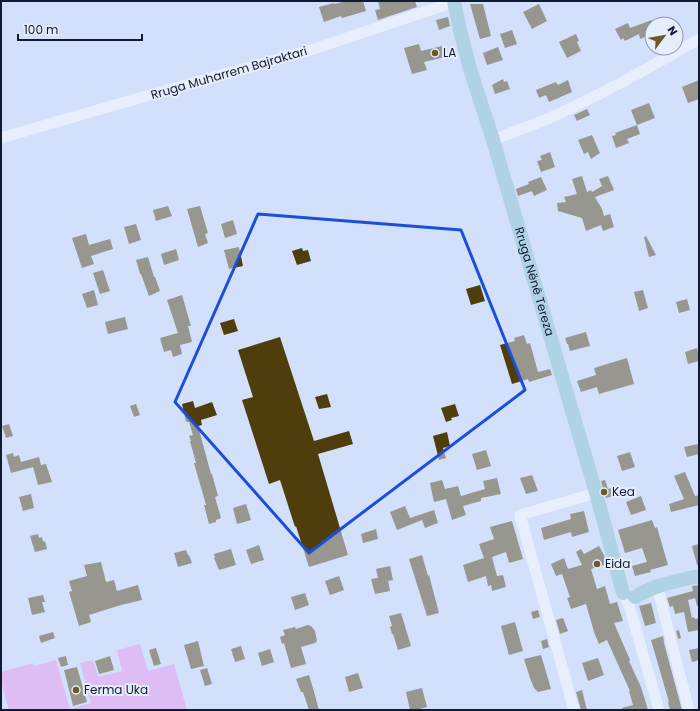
<svg xmlns="http://www.w3.org/2000/svg" width="700" height="711" viewBox="0 0 700 711" font-family="Poppins,sans-serif">
<style>
.green{fill:#eb90eb}
.building{fill:#4f3d0c}
.lines{fill:none;stroke-linecap:round;stroke-linejoin:round}
.minor{stroke:#fff;stroke-width:11}
.major{stroke:#86c1c9;stroke-width:14}
.marked{fill:none;stroke:#1d4ed8;stroke-width:3;stroke-linejoin:round}
.poi-dot{fill:#6d5928;stroke:#e6edfb;stroke-width:1.5}
.labels{text-anchor:middle;stroke-width:4;stroke-linejoin:round;paint-order:stroke}
.poi-label{font-size:12px;fill:#101a34;stroke:#e6edfb;text-anchor:start}
.street-label{font-size:12px;fill:#101a34;stroke:#e6edfb}
</style>
<rect width="100%" height="100%" fill="#d3e0fc"/>
<polygon class="green" points="140,644 148,671 174,664 187,710 9,710 1,681 1,672 33,663 34,666 56,660 70,709 91,703 80,663 93,660 98,677 122,671 117,650"/>
<g class="building">
<polygon points="347,1 363,1 366,11 342,18 341,16 324,22 319,7 334,3 334,4"/>
<polygon points="378,1 415,1 417,7 378,20 375,10 380,9"/>
<polygon points="470,4 483,4 491,36 480,39"/>
<polygon points="539,4 547,21 532,29 523,12"/>
<polygon points="448,17 450,26 439,30 436,20"/>
<polygon points="652,20 652,34 640,39 639,34 625,41 623,38 621,40 615,29 628,23 630,28"/>
<polygon points="512,30 517,44 505,48 500,34"/>
<polygon points="576,34 579,41 577,42 581,51 567,58 559,42"/>
<polygon points="419,44 421,51 442,46 445,57 424,62 427,70 412,74 404,48"/>
<polygon points="498,47 503,60 487,65 483,53"/>
<polygon points="503,79 504,82 507,81 510,89 495,94 492,85"/>
<polygon points="568,80 572,92 549,102 546,95 539,98 536,90 556,82 558,85"/>
<polygon points="699,80 699,99 688,103 682,87"/>
<polygon points="649,103 655,118 637,125 631,110"/>
<polygon points="587,109 590,115 577,121 574,115"/>
<polygon points="637,125 640,134 627,139 629,143 616,148 612,136 616,135 615,133"/>
<polygon points="592,135 600,153 591,159 588,152 584,154 578,140"/>
<polygon points="550,152 555,167 541,172 537,161 542,160 540,156"/>
<polygon points="582,176 587,192 591,190 592,192 602,186 599,179 608,176 614,190 595,197 602,209 604,216 610,214 614,227 603,231 601,225 586,231 582,218 558,211 557,203 566,202 564,197 577,194 572,179"/>
<polygon points="541,177 547,190 534,196 532,191 518,196 516,189 529,184 528,182"/>
<polygon points="168,206 172,216 156,221 153,210"/>
<polygon points="200,206 208,233 205,234 208,243 198,247 187,209"/>
<polygon points="233,220 237,234 225,238 221,224"/>
<polygon points="136,224 141,240 129,244 124,227"/>
<polygon points="86,234 89,245 110,239 113,249 91,256 94,264 82,268 72,238"/>
<polygon points="646,236 656,255 649,257 644,237"/>
<polygon points="239,247 243,266 229,269 224,250"/>
<polygon points="302,248 303,251 308,250 311,261 297,265 292,251"/>
<polygon points="176,249 179,260 164,265 161,254"/>
<polygon points="148,257 154,277 155,277 160,291 149,296 141,274 140,274 136,260"/>
<polygon points="103,270 110,291 100,294 93,273"/>
<polygon points="480,285 485,301 471,305 466,289"/>
<polygon points="94,290 98,305 87,308 82,294"/>
<polygon points="643,290 648,308 639,311 634,292"/>
<polygon points="182,295 191,326 188,326 192,342 180,345 182,354 173,357 171,350 164,352 160,338 178,333 167,300"/>
<polygon points="687,299 690,310 679,313 676,302"/>
<polygon points="125,317 128,329 108,334 105,322"/>
<polygon points="234,319 238,331 224,335 220,323"/>
<polygon points="586,332 590,346 570,351 568,344 567,344 565,338"/>
<polygon points="524,335 527,344 530,343 538,372 550,369 552,375 529,382 528,379 512,384 500,345 515,341 514,338"/>
<polygon points="280,337 314,441 349,431 353,444 318,454 348,555 309,567 296,526 295,527 280,480 269,484 242,400 253,397 238,350"/>
<polygon points="697,348 699,356 699,361 688,364 685,352"/>
<polygon points="627,358 634,384 599,394 597,387 581,392 577,381 596,375 594,368"/>
<polygon points="327,394 331,407 319,409 315,397"/>
<polygon points="193,401 195,408 212,402 217,415 201,420 202,425 198,426 211,474 212,474 218,496 215,497 221,518 216,520 216,522 209,524 204,505 206,505 194,463 196,463 190,441 191,441 189,436 193,435 189,422 186,422 182,404"/>
<polygon points="136,404 140,415 134,417 130,406"/>
<polygon points="455,404 459,416 451,418 452,420 446,422 441,408"/>
<polygon points="9,424 13,436 6,438 2,426"/>
<polygon points="447,432 450,446 443,448 446,458 439,460 433,436"/>
<polygon points="698,444 699,454 687,457 684,447"/>
<polygon points="486,450 491,466 477,470 472,454"/>
<polygon points="630,452 635,467 622,471 617,456"/>
<polygon points="13,453 14,457 19,455 21,462 39,457 41,465 46,464 52,482 38,485 33,467 11,473 6,455"/>
<polygon points="685,472 695,496 699,495 699,505 671,512 669,504 684,499 674,476"/>
<polygon points="532,475 538,491 526,494 520,478"/>
<polygon points="497,478 501,494 481,498 481,501 463,506 466,515 452,520 446,499 434,502 430,483 442,480 445,489 458,486 461,496 485,489 483,481"/>
<polygon points="605,480 608,489 611,488 614,496 606,498 601,481"/>
<polygon points="31,494 34,508 23,511 19,497"/>
<polygon points="641,496 646,510 631,515 626,502"/>
<polygon points="246,504 251,520 237,524 233,508"/>
<polygon points="405,506 410,518 434,510 438,523 425,528 422,520 397,530 390,512"/>
<polygon points="584,511 589,532 572,537 571,532 544,540 541,528 571,519 570,514"/>
<polygon points="652,520 655,528 657,527 668,565 650,570 651,572 635,576 632,566 647,562 642,548 625,553 618,530"/>
<polygon points="512,521 523,559 509,563 506,552 492,557 497,576 503,575 506,587 492,591 491,585 488,586 486,576 468,582 463,565 484,558 479,544 494,539 490,527"/>
<polygon points="376,529 378,539 363,543 361,534"/>
<polygon points="38,534 39,538 42,537 43,542 45,541 47,549 35,552 30,536"/>
<polygon points="699,544 699,565 697,565 692,546"/>
<polygon points="259,545 264,560 251,564 246,550"/>
<polygon points="599,546 604,555 606,564 591,569 597,589 605,586 610,604 617,602 623,621 614,623 630,660 629,661 641,687 648,710 622,710 622,708 633,705 629,691 630,691 607,640 599,644 594,632 586,604 571,609 567,598 570,597 562,574 556,576 551,564 564,558 568,569 582,565 576,552 581,549 584,554"/>
<polygon points="231,549 236,565 219,570 214,558 215,558 214,554"/>
<polygon points="186,550 188,555 189,555 192,563 178,567 174,553"/>
<polygon points="422,555 428,576 429,575 439,613 427,616 409,559"/>
<polygon points="101,562 106,582 114,580 117,591 138,585 142,600 121,605 89,615 91,622 79,626 69,592 72,591 69,581 87,576 84,565"/>
<polygon points="390,566 393,580 388,581 390,591 375,594 371,579 378,578 376,569"/>
<polygon points="339,576 344,590 330,595 325,581"/>
<polygon points="699,585 699,606 697,606 695,598 688,600 692,618 694,617 695,619 699,618 699,630 688,632 684,612 675,614 673,606 670,607 667,598 693,591 692,586"/>
<polygon points="305,593 309,605 295,610 291,597"/>
<polygon points="43,595 45,602 42,602 45,612 32,615 28,598"/>
<polygon points="651,603 656,623 645,626 639,606"/>
<polygon points="538,610 540,617 533,619 531,612"/>
<polygon points="401,613 411,646 398,650 393,634 392,634 390,627 392,626 389,616"/>
<polygon points="563,618 568,631 560,634 556,620"/>
<polygon points="515,622 523,651 509,655 501,626"/>
<polygon points="308,625 311,626 315,631 317,641 315,643 301,647 306,664 291,668 284,643 282,644 280,637 285,635 283,630 295,627 296,629"/>
<polygon points="679,630 681,638 678,639 676,631"/>
<polygon points="53,632 55,638 41,643 39,636"/>
<polygon points="663,636 664,642 664,643 682,710 670,710 668,702 669,702 651,640"/>
<polygon points="547,639 549,647 543,649 541,641"/>
<polygon points="198,641 204,666 191,669 184,645"/>
<polygon points="241,646 245,659 235,662 231,649"/>
<polygon points="156,648 161,664 154,666 149,650"/>
<polygon points="699,648 699,660 692,662 689,650"/>
<polygon points="270,649 274,662 262,666 258,653"/>
<polygon points="541,655 551,689 538,692 534,688 530,678 524,659"/>
<polygon points="66,656 68,665 61,667 58,658"/>
<polygon points="110,656 114,670 99,674 95,661"/>
<polygon points="598,658 604,675 588,681 582,663"/>
<polygon points="77,667 87,702 73,706 64,670"/>
<polygon points="207,668 212,684 205,686 200,670"/>
<polygon points="358,673 363,688 349,692 345,677"/>
<polygon points="309,675 313,688 319,710 309,710 303,692 301,692 296,679"/>
<polygon points="422,688 427,707 416,710 410,710 406,692"/>
<polygon points="582,690 587,710 581,710 576,692"/>
</g>
<g class="lines">
<g class="minor">
<polyline points="1,138 129,101 314,49 454,2"/>
<path d="M493,140C518,130 543,122 567,110C612,89 656,64 699,39"/>
<polyline points="657,586 689,710"/>
<polyline points="625,597 629,605 659,710"/>
<polyline points="574,710 520,515 596,493"/>
</g>
<g class="major">
<path id="s1" d="M454,1L459,26L470,69L493,140L596,493L623,593"/>
<path d="M635,597C654,585 677,581 699,576"/>
</g>
</g>
<path d="M0 0H700V711H0ZM258,214L461,230L525,390L309,553L175,402Z" fill="#d3e0fc" fill-opacity=".55" fill-rule="evenodd"/>
<path class="marked" d="M258,214L461,230L525,390L309,553L175,402Z"/>
<g class="poi-dot">
<circle cx="435" cy="53" r="4"/>
<circle cx="604" cy="492" r="4"/>
<circle cx="597" cy="564" r="4"/>
<circle cx="76" cy="690" r="4"/>
</g>
<g class="labels">
<g class="poi-label">
<text x="443" y="57">LA</text>
<text x="612" y="496">Kea</text>
<text x="605" y="568">Eida</text>
<text x="84" y="694">Ferma Uka</text>
</g>
<g class="street-label">
<text transform="translate(229 73) rotate(-16)" y="4">Rruga Muharrem Bajraktari</text>
<text dy="4" stroke="none"><textPath href="#s1" startOffset="292">Rruga Nënë Tereza</textPath></text>
</g>
</g>
<rect width="700" height="711" fill="none" stroke="#101a34" stroke-width="4"/>
<g transform="translate(664 36) rotate(58)"><circle r="19" fill="#e6edfb" stroke="#9099ab"/>
<path d="M0-3L7 15L0 10L-7 15Z" fill="#6d5928"/>
<text y="-6" font-size="11" font-weight="bold" text-anchor="middle" fill="#101a34">N</text>
</g>
<path d="M18 34v6h124v-6" fill="none" stroke="#101a34" stroke-width="2"/>
<text x="24" y="34" font-size="12" fill="#101a34" stroke="#e6edfb" stroke-width="3" paint-order="stroke">100 m</text>
</svg>
